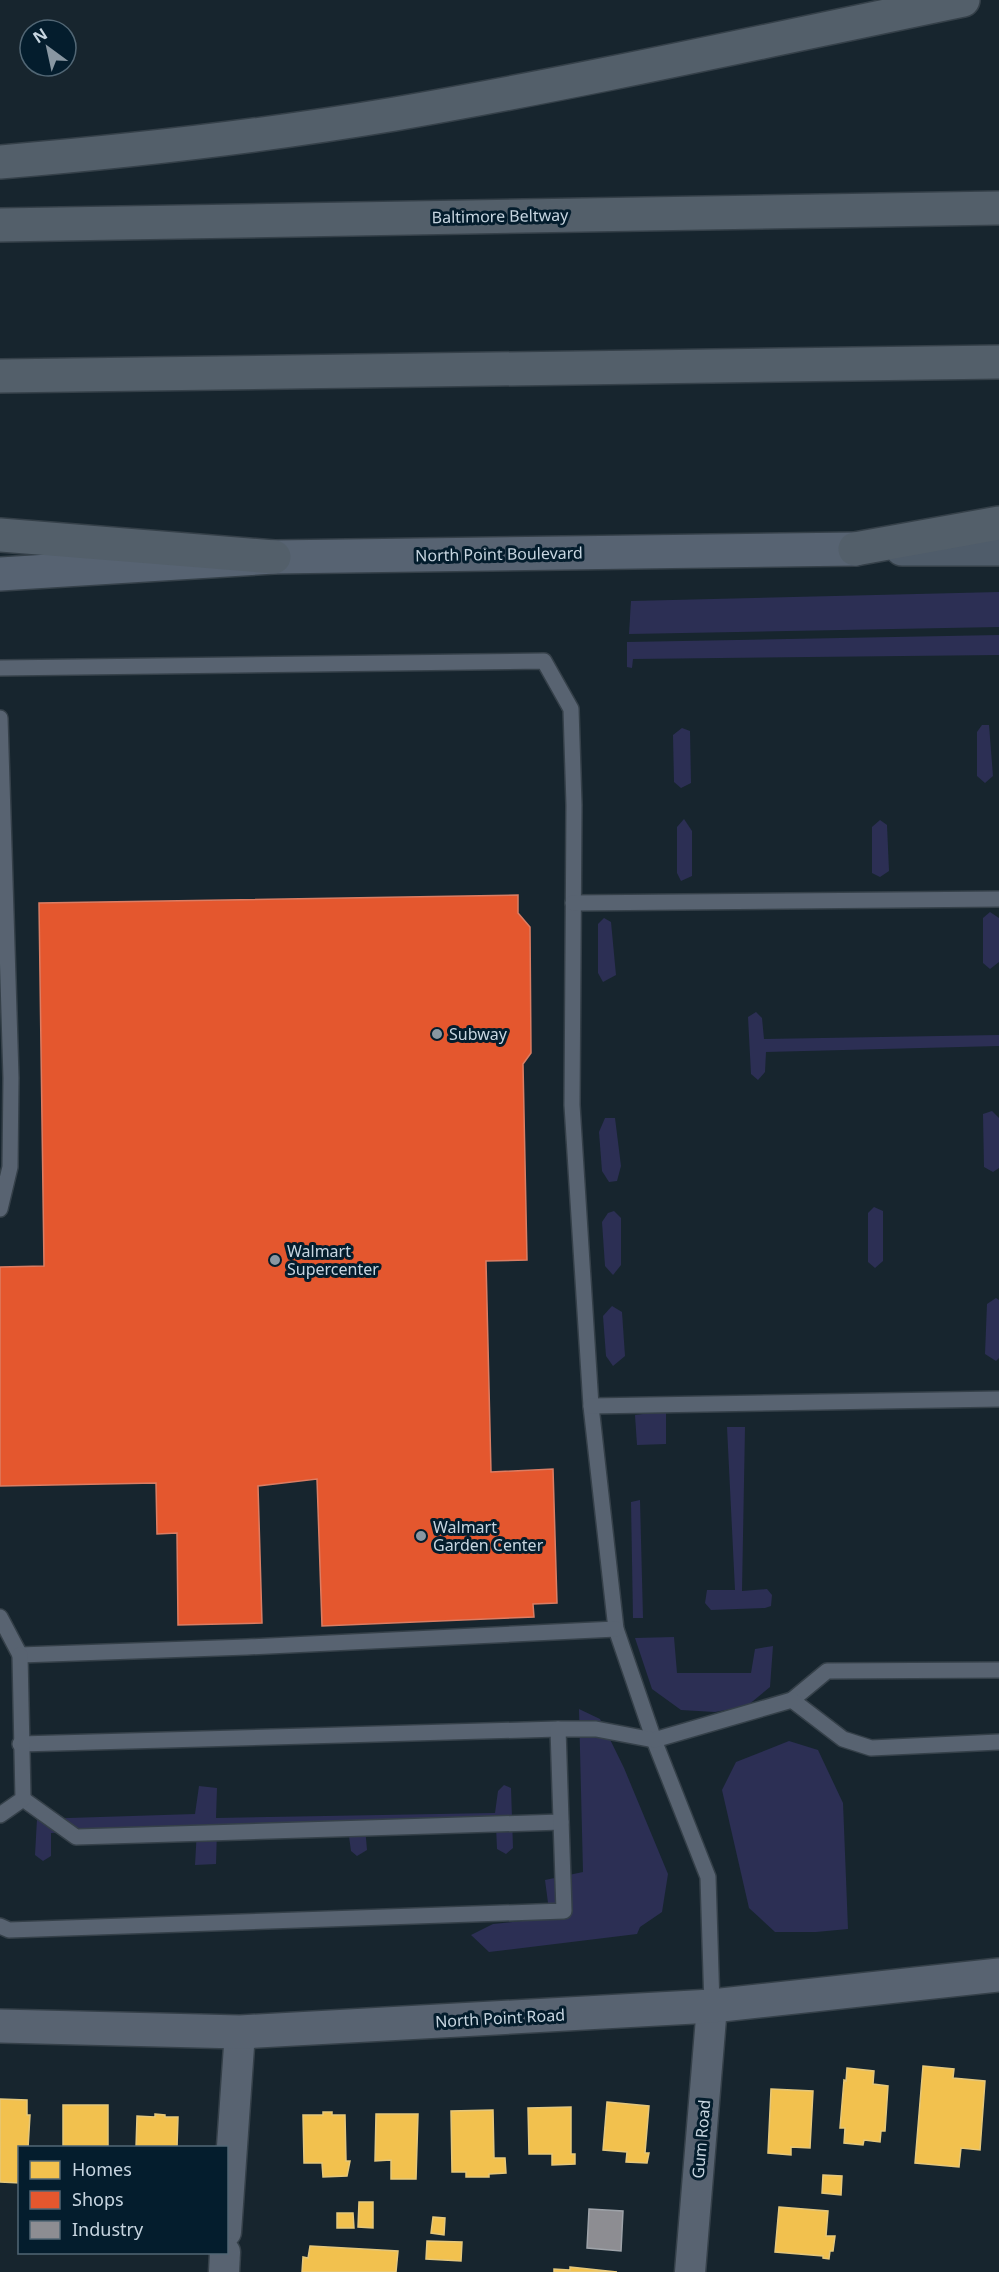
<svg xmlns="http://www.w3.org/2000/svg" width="999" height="2272" viewBox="0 0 999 2272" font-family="'Noto Sans',sans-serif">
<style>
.green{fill:#2c2f54}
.homes{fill:#f2c14e;stroke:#e5c77a;stroke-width:1.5}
.shops{fill:#e4572e;stroke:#db7d63;stroke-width:1.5}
.industry{fill:#8d8d92;stroke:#9ea3a9;stroke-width:1.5}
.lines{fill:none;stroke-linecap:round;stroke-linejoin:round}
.service-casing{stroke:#354049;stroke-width:18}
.minor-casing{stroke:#354049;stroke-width:33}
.tertiary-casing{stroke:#354049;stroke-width:36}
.secondary-casing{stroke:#354049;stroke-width:36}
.primary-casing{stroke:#354049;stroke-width:36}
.motorway-casing{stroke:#354049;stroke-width:36}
.service{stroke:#586371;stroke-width:15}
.minor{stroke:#586371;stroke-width:30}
.tertiary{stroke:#586371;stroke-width:33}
.secondary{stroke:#4f5c6a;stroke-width:33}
.primary{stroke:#576372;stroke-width:33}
.motorway{stroke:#535f6a;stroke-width:33}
.poi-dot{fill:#8997a2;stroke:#041d2d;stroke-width:2}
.labels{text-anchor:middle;stroke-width:6;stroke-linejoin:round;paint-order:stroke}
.street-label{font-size:16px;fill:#c7d5e0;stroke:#041d2d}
.poi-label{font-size:16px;fill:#c7d5e0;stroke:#041d2d;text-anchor:start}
</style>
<rect width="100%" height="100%" fill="#17252e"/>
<g class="green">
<polygon points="999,592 999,627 629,634 631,601"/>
<polygon points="999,635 999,655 633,659 632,668 627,667 627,642"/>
<polygon points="982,725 989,725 993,776 985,783 977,776 977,732"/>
<polygon points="682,728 690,731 691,783 681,788 674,782 673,735"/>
<polygon points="684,819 692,831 692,876 681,881 677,873 677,827"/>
<polygon points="880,820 887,825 889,871 880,877 872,873 872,827"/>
<polygon points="990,912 999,918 999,962 990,969 983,963 983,918"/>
<polygon points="604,918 611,922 616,975 603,982 598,973 598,924"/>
<polygon points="756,1012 762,1018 764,1039 999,1035 999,1046 766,1052 765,1072 758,1080 751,1074 748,1017"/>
<polygon points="992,1111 999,1118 999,1168 993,1172 984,1167 983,1114"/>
<polygon points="605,1118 615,1118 621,1166 617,1181 609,1182 602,1171 599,1132"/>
<polygon points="874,1207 883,1211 883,1261 875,1268 868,1262 868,1213"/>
<polygon points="614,1211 621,1218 621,1265 613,1275 605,1266 602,1222 608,1213"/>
<polygon points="996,1298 999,1300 999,1358 996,1361 985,1354 987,1304"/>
<polygon points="612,1306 622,1312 625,1356 613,1366 606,1356 603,1316"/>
<polygon points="666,1411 666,1444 637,1445 635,1415"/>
<polygon points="727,1427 745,1427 742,1591 767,1589 772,1595 771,1606 765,1608 711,1610 705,1603 707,1590 735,1590"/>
<polygon points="640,1500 643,1618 633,1618 631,1502"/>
<polygon points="674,1637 677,1673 751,1673 755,1649 773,1646 770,1687 747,1706 715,1712 681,1710 652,1689 635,1638"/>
<polygon points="579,1709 600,1719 624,1768 668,1874 662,1912 640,1927 637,1934 489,1952 471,1935 493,1924 550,1918 545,1880 583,1872"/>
<polygon points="789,1741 818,1750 843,1803 848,1929 816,1932 775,1932 749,1908 722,1790 736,1762"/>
<polygon points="504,1785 511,1788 513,1848 506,1854 497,1849 496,1826 365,1827 367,1850 357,1856 351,1851 348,1829 217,1830 216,1864 195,1865 197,1829 51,1833 51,1856 43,1861 35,1855 37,1819 195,1814 199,1786 217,1788 216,1818 495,1813 498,1791"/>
</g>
<g class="homes">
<polygon points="923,2066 954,2069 953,2078 985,2081 980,2150 961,2148 959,2167 915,2163"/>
<polygon points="847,2068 874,2071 873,2084 888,2086 885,2131 881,2131 880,2142 864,2140 863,2145 844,2143 845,2128 840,2128 844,2080 846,2081"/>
<polygon points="771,2089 813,2091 810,2148 791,2147 791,2155 768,2153"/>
<polygon points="0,2099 27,2100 27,2115 30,2115 28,2148 20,2148 20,2183 0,2182"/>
<polygon points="607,2102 649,2106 645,2153 649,2153 647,2163 626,2162 627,2152 603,2150"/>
<rect x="63" y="2105" width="45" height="43"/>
<polygon points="571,2107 571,2154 575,2154 575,2164 552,2165 552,2154 529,2154 528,2108"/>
<polygon points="493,2110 494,2158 505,2158 506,2173 489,2174 489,2177 466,2177 466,2172 452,2172 451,2111"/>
<polygon points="323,2112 332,2112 332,2115 345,2115 346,2161 350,2161 347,2176 323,2177 322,2163 304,2163 303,2115 323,2115"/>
<polygon points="155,2114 165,2115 165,2117 178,2117 177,2148 136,2148 137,2116 155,2117"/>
<polygon points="376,2114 418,2114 416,2179 391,2179 391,2160 375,2161"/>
<polygon points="823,2175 842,2176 841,2195 822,2193"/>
<polygon points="359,2202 373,2202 373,2228 358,2227"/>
<polygon points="779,2207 828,2211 826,2236 835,2236 833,2251 830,2251 829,2259 823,2258 823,2256 775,2252"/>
<polygon points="337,2213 353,2213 354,2228 337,2228"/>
<polygon points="433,2217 445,2218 444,2235 431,2233"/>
<polygon points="427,2241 462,2242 461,2261 426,2259"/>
<polygon points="310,2246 398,2251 396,2272 302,2272 303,2257 308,2258"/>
<polygon points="570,2267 617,2272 554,2272 554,2269 570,2270"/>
</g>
<polygon class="shops" points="518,895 518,913 530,927 531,1053 523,1064 527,1260 486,1261 491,1472 553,1469 557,1603 533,1604 534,1617 322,1626 317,1479 258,1486 262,1623 178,1625 177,1533 157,1534 156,1483 0,1486 0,1267 44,1266 39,903"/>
<polygon class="industry" points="589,2209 623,2211 621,2251 587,2248"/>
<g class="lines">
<defs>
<g id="service">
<polyline points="0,668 544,661 571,709 574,805 572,1105 591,1406 616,1629 654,1740 708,1877 712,2006"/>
<polyline points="0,718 11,1078 10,1167 0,1209"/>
<polyline points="573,903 999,899"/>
<polyline points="591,1406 999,1399"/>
<polyline points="0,1617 20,1655 247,1647 616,1629"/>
<polyline points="792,1700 827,1671 999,1670"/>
<polyline points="20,1744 558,1729"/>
<polyline points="23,1799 76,1837 561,1822"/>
<polyline points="0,1815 23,1799 20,1655"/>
<polyline points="0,1926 9,1930 564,1911 558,1729 596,1729 654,1740 792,1700 843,1739 871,1748 999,1742"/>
</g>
<g id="minor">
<polyline points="226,2232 240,2032"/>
<polyline points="224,2272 225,2252"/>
<polyline points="690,2272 712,2006"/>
</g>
<polyline id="tertiary" points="0,2026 240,2032 712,2006 999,1975"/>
<polyline id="secondary" points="902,549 999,549"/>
<polyline id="primary" points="0,574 274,557 855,549"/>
<g id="motorway">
<path d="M0,162C132,151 264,136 395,114C585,81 774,39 963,0"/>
<polyline points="0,225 999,208"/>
<polyline points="0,376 999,362"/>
<polyline points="0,535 274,557"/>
<polyline points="855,549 999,523"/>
</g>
</defs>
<use href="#service" class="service-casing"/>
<use href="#minor" class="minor-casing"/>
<use href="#tertiary" class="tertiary-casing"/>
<use href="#secondary" class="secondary-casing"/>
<use href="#primary" class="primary-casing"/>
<use href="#motorway" class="motorway-casing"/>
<use href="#service" class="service"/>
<use href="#minor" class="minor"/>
<use href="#tertiary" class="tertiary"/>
<use href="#secondary" class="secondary"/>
<use href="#primary" class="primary"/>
<use href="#motorway" class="motorway"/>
</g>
<g class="poi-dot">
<circle cx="437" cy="1034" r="6"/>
<circle cx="275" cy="1260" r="6"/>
<circle cx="421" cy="1536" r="6"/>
</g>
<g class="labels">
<g class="street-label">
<text transform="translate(500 216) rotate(-1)" y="6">Baltimore Beltway</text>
<text transform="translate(499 554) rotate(-1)" y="6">North Point Boulevard</text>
<text transform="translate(500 2018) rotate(-3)" y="6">North Point Road</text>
<text transform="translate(701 2139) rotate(-85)" y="6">Gum Road</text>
</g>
<g class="poi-label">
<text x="449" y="1040">Subway</text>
<text x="287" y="1257">Walmart<tspan x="287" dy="18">Supercenter</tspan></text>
<text x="433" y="1533">Walmart<tspan x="433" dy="18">Garden Center</tspan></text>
</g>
</g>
<rect x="18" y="2146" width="210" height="108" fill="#041d2d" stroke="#526775" stroke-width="1.5"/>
<rect x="30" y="2161" width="30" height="18" fill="#f2c14e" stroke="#526775" stroke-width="1.5"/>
<text x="72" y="2176" font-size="18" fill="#c7d5e0">Homes</text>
<rect x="30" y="2191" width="30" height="18" fill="#e4572e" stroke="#526775" stroke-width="1.5"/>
<text x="72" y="2206" font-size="18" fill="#c7d5e0">Shops</text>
<rect x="30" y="2221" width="30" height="18" fill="#8d8d92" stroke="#526775" stroke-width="1.5"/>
<text x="72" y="2236" font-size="18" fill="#c7d5e0">Industry</text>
<g transform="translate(48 48) rotate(327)"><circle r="28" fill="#041d2d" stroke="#526775" stroke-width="1.5"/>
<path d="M0-4.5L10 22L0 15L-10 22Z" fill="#8997a2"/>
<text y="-9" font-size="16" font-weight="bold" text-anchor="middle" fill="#c7d5e0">N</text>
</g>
</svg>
